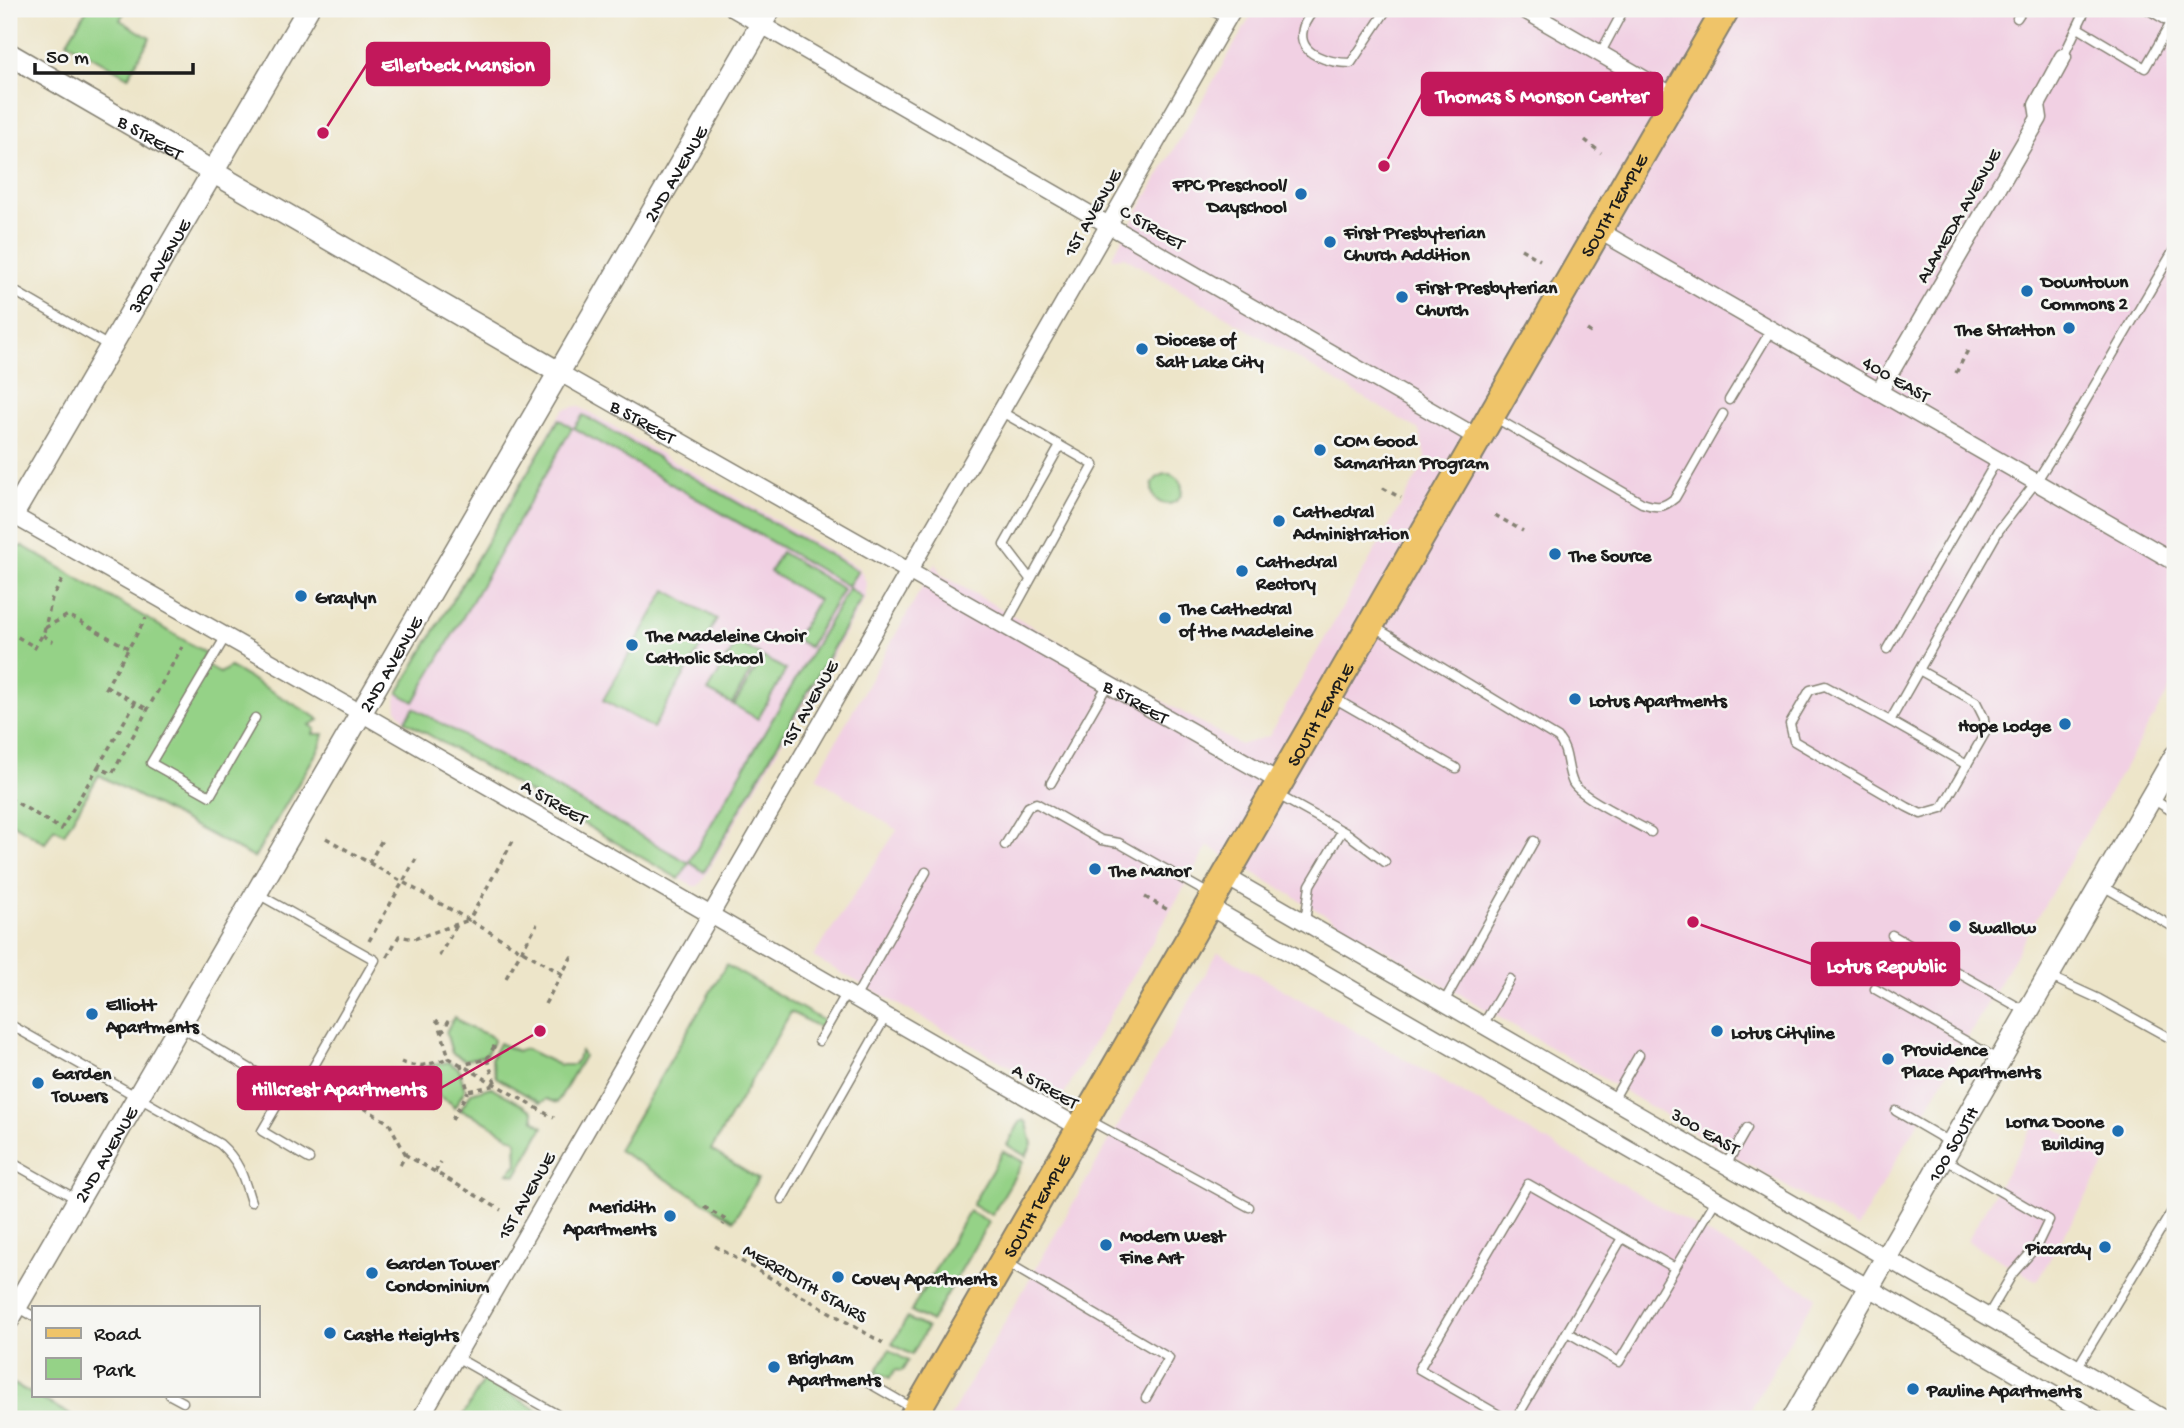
<svg xmlns="http://www.w3.org/2000/svg" width="2184" height="1428" viewBox="0 0 2184 1428" font-family="'Gochi Hand',sans-serif">
<style>
.built{fill:#f1d0e3}
.green{fill:#95d287;stroke:#587752;stroke-width:2}
.lines{fill:none;stroke-linecap:round;stroke-linejoin:round}
.service-casing{stroke:#848072;stroke-width:11}
.minor-casing{stroke:#848072;stroke-width:19}
.tertiary-casing{stroke:#848072;stroke-width:24}
.primary-casing{stroke:#848072;stroke-width:30}
.path{stroke:#848072;stroke-width:3.5;stroke-dasharray:5 5;stroke-linecap:butt}
.service{stroke:#fff;stroke-width:8}
.minor{stroke:#fff;stroke-width:16}
.tertiary{stroke:#fff;stroke-width:21}
.primary{stroke:#efc469;stroke-width:26}
.poi-dot{fill:#1f6fb2;stroke:#f6f6f2;stroke-width:2.5}
.labels{text-anchor:middle;stroke-width:5;stroke-linejoin:round;paint-order:stroke}
.street-label{font-size:19px;fill:#1c1c1c;stroke:#f6f6f2}
.poi-label{font-size:19px;font-weight:bold;fill:#1c1c1c;stroke:#f6f6f2;text-anchor:start}
.leader{fill:none;stroke:#c2185b;stroke-width:2.5}
.callout-dot{fill:#c2185b;stroke:#f6f6f2;stroke-width:2.5}
.callout{fill:#c2185b;stroke:#c2185b;stroke-width:2.5}
.callout-label{font-size:21px;text-anchor:middle;font-weight:bold;fill:#fff}
</style>
<rect width="100%" height="100%" fill="#f6f6f2"/>
<filter id="ink" filterUnits="userSpaceOnUse"><feTurbulence type="fractalNoise" baseFrequency=".0143" numOctaves="2"/><feDisplacementMap in="SourceGraphic" scale="14" xChannelSelector="R" yChannelSelector="G"/><feConvolveMatrix kernelMatrix="1 2 1 2 8 2 1 2 1" color-interpolation-filters="sRGB"/></filter>
<filter id="wash" filterUnits="userSpaceOnUse"><feTurbulence type="fractalNoise" baseFrequency=".00686" numOctaves="4" result="noise"/><feDisplacementMap in="SourceGraphic" scale="28" xChannelSelector="R" yChannelSelector="G"/><feGaussianBlur stdDeviation="1.57" result="paint"/><feColorMatrix in="noise" values="0 0 0 0 0 0 0 0 0 0 0 0 0 0 0 0 0 1.4 0 .05"/><feComposite in="paint" operator="in"/></filter>
<g filter="url(#wash)">
<rect width="100%" height="100%" fill="#ede5c9"/>
<g class="built">
<polygon points="1255,9 2175,9 2175,680 1857,1228 1208,846 1063,1096 813,957 897,830 816,777 936,562 940,574 1240,745 1269,736 1426,461 1419,430 1124,257 1111,258"/>
<polygon points="578,406 859,568 866,582 865,598 701,883 698,886 693,886 405,721 397,710 396,697 399,691 560,414 565,409"/>
<polygon points="1218,952 1816,1296 1745,1419 949,1419"/>
<polygon points="2038,1118 2108,1159 2037,1281 1967,1241"/>
</g>
<g class="green">
<polygon points="87,9 126,9 120,20 150,38 128,77 67,42"/>
<polygon points="583,415 858,571 848,586 574,428"/>
<polygon points="559,419 572,428 414,702 398,693"/>
<circle cx="1167" cy="489" r="15"/>
<polygon points="23,546 206,653 201,662 220,673 230,667 316,717 319,720 310,725 315,729 313,734 324,734 320,747 254,858 99,775 64,834 54,828 45,843 9,821 9,558 14,548"/>
<polygon points="781,552 843,589 809,647 796,639 818,600 770,572"/>
<polygon points="849,588 862,598 704,872 689,862"/>
<polygon points="666,590 717,619 653,728 603,700"/>
<polygon points="737,642 760,655 732,704 708,691"/>
<polygon points="763,657 786,670 758,719 734,705"/>
<polygon points="414,708 689,863 679,879 405,721"/>
<polygon points="726,965 824,1021 820,1028 791,1012 711,1150 758,1179 734,1220 618,1150"/>
<polygon points="454,1017 468,1027 489,1035 494,1040 486,1055 465,1060 452,1053 446,1032"/>
<polygon points="499,1043 517,1051 526,1049 559,1065 574,1065 581,1051 584,1056 557,1103 547,1099 540,1103 496,1077 491,1059"/>
<polygon points="448,1062 459,1069 465,1090 454,1108 451,1103 415,1083 425,1067"/>
<polygon points="491,1087 533,1111 534,1120 543,1127 516,1175 508,1173 517,1164 516,1140 475,1116 460,1110 471,1093"/>
<polygon points="1024,1120 1027,1123 1032,1144 1026,1156 1007,1145 1020,1122"/>
<polygon points="1003,1151 1023,1162 992,1215 972,1205"/>
<polygon points="969,1211 989,1222 931,1322 911,1311"/>
<polygon points="907,1318 927,1328 912,1355 892,1344"/>
<polygon points="889,1350 908,1361 902,1371 895,1370 890,1378 876,1372"/>
<polygon points="484,1379 553,1419 461,1419"/>
<polygon points="14,1384 78,1419 9,1419 9,1394"/>
</g>
</g>
<g filter="url(#ink)">
<g class="lines">
<defs>
<g id="service">
<polyline points="1209,9 1227,19"/>
<path d="M1314,9C1311,14 1304,22 1303,29C1296,56 1332,63 1351,63L1387,9"/>
<polyline points="2147,9 2171,23"/>
<polyline points="2017,18 2023,9"/>
<polyline points="2078,28 2145,68 2175,16"/>
<polyline points="1600,54 1624,9"/>
<polyline points="2063,57 2086,9"/>
<polyline points="9,288 109,346"/>
<polyline points="1729,400 1771,330"/>
<polyline points="1000,411 1094,465 1005,626"/>
<path d="M1494,417L1642,503C1657,508 1663,508 1675,498L1723,414"/>
<polyline points="1030,579 1004,545 1060,446"/>
<path d="M1373,626L1558,738C1569,751 1566,768 1573,783C1582,798 1634,822 1651,832"/>
<polyline points="226,636 151,763 210,796 255,718"/>
<polyline points="1887,649 1997,460"/>
<polyline points="1919,670 1890,721 1825,686 1810,690 1790,724 1794,741 1907,807 1921,814 1942,808 1985,733 1984,718 1976,702 1919,670 1999,530 2036,482 2065,436 2175,248"/>
<polyline points="1332,697 1456,768"/>
<polyline points="1890,721 1967,765"/>
<polyline points="1051,783 1108,684"/>
<polyline points="1276,794 1348,834 1385,862"/>
<polyline points="2151,798 2175,813"/>
<polyline points="1005,845 1028,807 1036,803 1101,840 1119,843 1211,895"/>
<polyline points="2101,885 2175,928"/>
<polyline points="258,894 375,960 311,1071"/>
<polyline points="1305,922 1310,885 1342,831"/>
<polyline points="1892,935 2027,1012"/>
<polyline points="2051,977 2099,999 2175,1041"/>
<polyline points="1875,989 1997,1059"/>
<polyline points="855,998 926,872"/>
<polyline points="1444,1002 1534,841"/>
<path d="M9,1024L220,1144C240,1162 243,1176 251,1202"/>
<polyline points="1483,1025 1510,979"/>
<polyline points="180,1027 286,1090 262,1131 309,1159"/>
<polyline points="819,1041 846,994"/>
<polyline points="1613,1100 1639,1055"/>
<polyline points="1896,1111 1951,1143"/>
<polyline points="1089,1120 1249,1207"/>
<polyline points="1943,1158 2049,1220 2036,1247 2013,1273 1987,1317"/>
<polyline points="9,1161 78,1200"/>
<polyline points="1726,1165 1747,1128"/>
<polyline points="782,1199 886,1016"/>
<polyline points="1006,1262 1169,1358 1146,1398"/>
<polyline points="19,1308 33,1316"/>
<polyline points="1567,1332 1619,1362 1675,1268"/>
<polyline points="456,1357 565,1419"/>
<polyline points="2077,1368 2175,1206"/>
<polyline points="869,1383 914,1409"/>
<polyline points="170,1395 183,1402"/>
<polyline points="1506,1419 1419,1369 1528,1184 1675,1268 1716,1200"/>
<polyline points="1516,1419 1622,1238"/>
</g>
<g id="minor">
<polyline points="734,9 1478,438"/>
<polyline points="1523,9 1675,97"/>
<polyline points="1598,230 2175,562"/>
<path id="s1" d="M560,373L1280,782"/>
<polyline points="1879,392 2039,118 2037,105 2063,57"/>
<polyline points="9,513 361,713 1080,1128"/>
<polyline points="1225,876 2165,1419"/>
<polyline points="1208,906 2096,1419"/>
<polyline points="420,1419 1233,9"/>
</g>
<g id="tertiary">
<path id="s2" d="M9,54L560,373"/>
<path id="s3" d="M9,521L308,9"/>
<path id="s4" d="M9,1319L770,9"/>
<path id="s5" d="M1793,1419L2175,756"/>
</g>
<g id="primary">
<path id="s6" d="M912,1419L1726,9"/>
</g>
</defs>
<use href="#service" class="service-casing"/>
<use href="#minor" class="minor-casing"/>
<use href="#tertiary" class="tertiary-casing"/>
<use href="#primary" class="primary-casing"/>
<g class="path">
<polyline points="1585,140 1601,153"/>
<polyline points="1521,249 1540,260"/>
<polyline points="1587,330 1591,333"/>
<polyline points="1956,373 1968,350"/>
<polyline points="1383,488 1401,498"/>
<polyline points="1495,515 1523,531"/>
<polyline points="45,628 68,615 128,648"/>
<polyline points="9,632 35,647"/>
<polyline points="43,635 53,642"/>
<polyline points="34,649 44,632 52,598 63,579"/>
<polyline points="106,686 147,709"/>
<polyline points="105,689 146,618"/>
<polyline points="98,767 135,703"/>
<polyline points="9,798 61,829 98,767 112,774 182,647"/>
<polyline points="326,838 469,920 514,839"/>
<polyline points="369,863 382,840"/>
<polyline points="1145,897 1168,910"/>
<polyline points="369,941 416,859"/>
<polyline points="439,956 457,925"/>
<polyline points="387,957 399,936 414,939 469,920 562,974"/>
<polyline points="506,978 537,924"/>
<polyline points="545,1004 573,954"/>
<polyline points="436,1020 439,1023 449,1058 554,1118"/>
<polyline points="442,1033 449,1020"/>
<polygon points="487,1059 496,1085 468,1091 461,1065"/>
<polyline points="487,1059 496,1043"/>
<path d="M401,1062C418,1070 432,1063 449,1058"/>
<polyline points="321,1082 389,1123 406,1155"/>
<polyline points="406,1094 422,1066"/>
<polyline points="452,1120 468,1091"/>
<polyline points="400,1165 406,1155 501,1210"/>
<polyline points="435,1172 441,1162"/>
<polyline points="704,1207 726,1220 723,1225"/>
<polyline points="715,1246 883,1343"/>
<polyline points="830,1419 833,1413 843,1418"/>
</g>
<use href="#service" class="service"/>
<use href="#minor" class="minor"/>
<use href="#tertiary" class="tertiary"/>
<use href="#primary" class="primary"/>
</g>
</g>
<g class="poi-dot">
<circle cx="1301" cy="194" r="7"/>
<circle cx="1330" cy="242" r="7"/>
<circle cx="2027" cy="291" r="7"/>
<circle cx="1402" cy="297" r="7"/>
<circle cx="2069" cy="328" r="7"/>
<circle cx="1142" cy="349" r="7"/>
<circle cx="1320" cy="450" r="7"/>
<circle cx="1279" cy="521" r="7"/>
<circle cx="1555" cy="554" r="7"/>
<circle cx="1242" cy="571" r="7"/>
<circle cx="301" cy="596" r="7"/>
<circle cx="1165" cy="618" r="7"/>
<circle cx="632" cy="645" r="7"/>
<circle cx="1575" cy="699" r="7"/>
<circle cx="2065" cy="724" r="7"/>
<circle cx="1095" cy="869" r="7"/>
<circle cx="1955" cy="926" r="7"/>
<circle cx="92" cy="1014" r="7"/>
<circle cx="1717" cy="1031" r="7"/>
<circle cx="1888" cy="1059" r="7"/>
<circle cx="38" cy="1083" r="7"/>
<circle cx="2118" cy="1131" r="7"/>
<circle cx="670" cy="1216" r="7"/>
<circle cx="1106" cy="1245" r="7"/>
<circle cx="2105" cy="1247" r="7"/>
<circle cx="372" cy="1273" r="7"/>
<circle cx="838" cy="1277" r="7"/>
<circle cx="330" cy="1333" r="7"/>
<circle cx="774" cy="1367" r="7"/>
<circle cx="1913" cy="1389" r="7"/>
</g>
<g class="labels">
<g class="street-label">
<text dy="7" stroke="none"><textPath href="#s2" startOffset="164">B STREET</textPath></text>
<text dy="7" stroke="none"><textPath href="#s4" startOffset="1325">2ND AVENUE</textPath></text>
<text dy="7" stroke="none"><textPath href="#s6" startOffset="1402">SOUTH TEMPLE</textPath></text>
<text transform="translate(1091 212) rotate(-60)" y="7">1ST AVENUE</text>
<text transform="translate(1957 215) rotate(-60)" y="7">ALAMEDA AVENUE</text>
<text transform="translate(1153 226) rotate(30)" y="7">C STREET</text>
<text dy="7" stroke="none"><textPath href="#s3" startOffset="296">3RD AVENUE</textPath></text>
<text transform="translate(1897 378) rotate(30)" y="7">400 EAST</text>
<text dy="7" stroke="none"><textPath href="#s1" startOffset="96">B STREET</textPath></text>
<text dy="7" stroke="none"><textPath href="#s4" startOffset="758">2ND AVENUE</textPath></text>
<text dy="7" stroke="none"><textPath href="#s1" startOffset="663">B STREET</textPath></text>
<text transform="translate(808 703) rotate(-60)" y="7">1ST AVENUE</text>
<text dy="7" stroke="none"><textPath href="#s6" startOffset="814">SOUTH TEMPLE</textPath></text>
<text transform="translate(555 801) rotate(30)" y="7">A STREET</text>
<text transform="translate(1046 1085) rotate(30)" y="7">A STREET</text>
<text transform="translate(1706 1130) rotate(30)" y="7">300 EAST</text>
<text dy="7" stroke="none"><textPath href="#s5" startOffset="318">100 SOUTH</textPath></text>
<text dy="7" stroke="none"><textPath href="#s4" startOffset="191">2ND AVENUE</textPath></text>
<text transform="translate(525 1195) rotate(-60)" y="7">1ST AVENUE</text>
<text dy="7" stroke="none"><textPath href="#s6" startOffset="247">SOUTH TEMPLE</textPath></text>
<text transform="translate(806 1282) rotate(30)" y="7">MERRIDITH STAIRS</text>
</g>
<g class="poi-label">
<text x="1287" y="190" text-anchor="end">FPC Preschool/<tspan x="1287" dy="22">Dayschool</tspan></text>
<text x="1344" y="238">First Presbyterian<tspan x="1344" dy="22">Church Addition</tspan></text>
<text x="2041" y="287">Downtown<tspan x="2041" dy="22">Commons 2</tspan></text>
<text x="1416" y="293">First Presbyterian<tspan x="1416" dy="22">Church</tspan></text>
<text x="2055" y="335" text-anchor="end">The Stratton</text>
<text x="1156" y="345">Diocese of<tspan x="1156" dy="22">Salt Lake City</tspan></text>
<text x="1334" y="446">COM Good<tspan x="1334" dy="22">Samaritan Program</tspan></text>
<text x="1293" y="517">Cathedral<tspan x="1293" dy="22">Administration</tspan></text>
<text x="1569" y="561">The Source</text>
<text x="1256" y="567">Cathedral<tspan x="1256" dy="22">Rectory</tspan></text>
<text x="315" y="603">Graylyn</text>
<text x="1179" y="614">The Cathedral<tspan x="1179" dy="22">of the Madeleine</tspan></text>
<text x="646" y="641">The Madeleine Choir<tspan x="646" dy="22">Catholic School</tspan></text>
<text x="1589" y="706">Lotus Apartments</text>
<text x="2051" y="731" text-anchor="end">Hope Lodge</text>
<text x="1109" y="876">The Manor</text>
<text x="1969" y="933">Swallow</text>
<text x="106" y="1010">Elliott<tspan x="106" dy="22">Apartments</tspan></text>
<text x="1731" y="1038">Lotus Cityline</text>
<text x="1902" y="1055">Providence<tspan x="1902" dy="22">Place Apartments</tspan></text>
<text x="52" y="1079">Garden<tspan x="52" dy="22">Towers</tspan></text>
<text x="2104" y="1127" text-anchor="end">Lorna Doone<tspan x="2104" dy="22">Building</tspan></text>
<text x="656" y="1212" text-anchor="end">Meridith<tspan x="656" dy="22">Apartments</tspan></text>
<text x="1120" y="1241">Modern West<tspan x="1120" dy="22">Fine Art</tspan></text>
<text x="2091" y="1254" text-anchor="end">Piccardy</text>
<text x="386" y="1269">Garden Tower<tspan x="386" dy="22">Condominium</tspan></text>
<text x="852" y="1284">Covey Apartments</text>
<text x="344" y="1340">Castle Heights</text>
<text x="788" y="1363">Brigham<tspan x="788" dy="22">Apartments</tspan></text>
<text x="1927" y="1396">Pauline Apartments</text>
</g>
</g>
<path class="leader" d="M323 133L367 64M1384 166L1422 94M1693 922L1812 964M540 1031L441 1088"/>
<g class="callout-dot">
<circle cx="323" cy="133" r="7"/>
<circle cx="1384" cy="166" r="7"/>
<circle cx="1693" cy="922" r="7"/>
<circle cx="540" cy="1031" r="7"/>
</g>
<g class="callout">
<rect x="367" y="43" width="182" height="42" rx="7"/>
<rect x="1422" y="73" width="240" height="42" rx="7"/>
<rect x="1812" y="943" width="147" height="42" rx="7"/>
<rect x="238" y="1067" width="203" height="42" rx="7"/>
</g>
<g class="callout-label">
<text x="458" y="71">Ellerbeck Mansion</text>
<text x="1542" y="102">Thomas S Monson Center</text>
<text x="1886" y="972">Lotus Republic</text>
<text x="339" y="1095">Hillcrest Apartments</text>
</g>
<rect width="2184" height="1428" fill="none" stroke="#f6f6f2" stroke-width="35"/>
<rect x="32" y="1306" width="228" height="91" fill="#f6f6f2" stroke="#9f9f9c" stroke-width="2"/>
<rect x="46" y="1328" width="35" height="10" fill="#efc469" stroke="#9f9f9c" stroke-width="2"/>
<text x="94" y="1340" font-size="21" fill="#1c1c1c">Road</text>
<rect x="46" y="1358" width="35" height="21" fill="#95d287" stroke="#9f9f9c" stroke-width="2"/>
<text x="94" y="1376" font-size="21" fill="#1c1c1c">Park</text>
<path d="M35 63v10h158v-10" fill="none" stroke="#1c1c1c" stroke-width="3.5"/>
<text x="46" y="63" font-size="21" fill="#1c1c1c" stroke="#f6f6f2" stroke-width="5" paint-order="stroke">50 m</text>
</svg>
